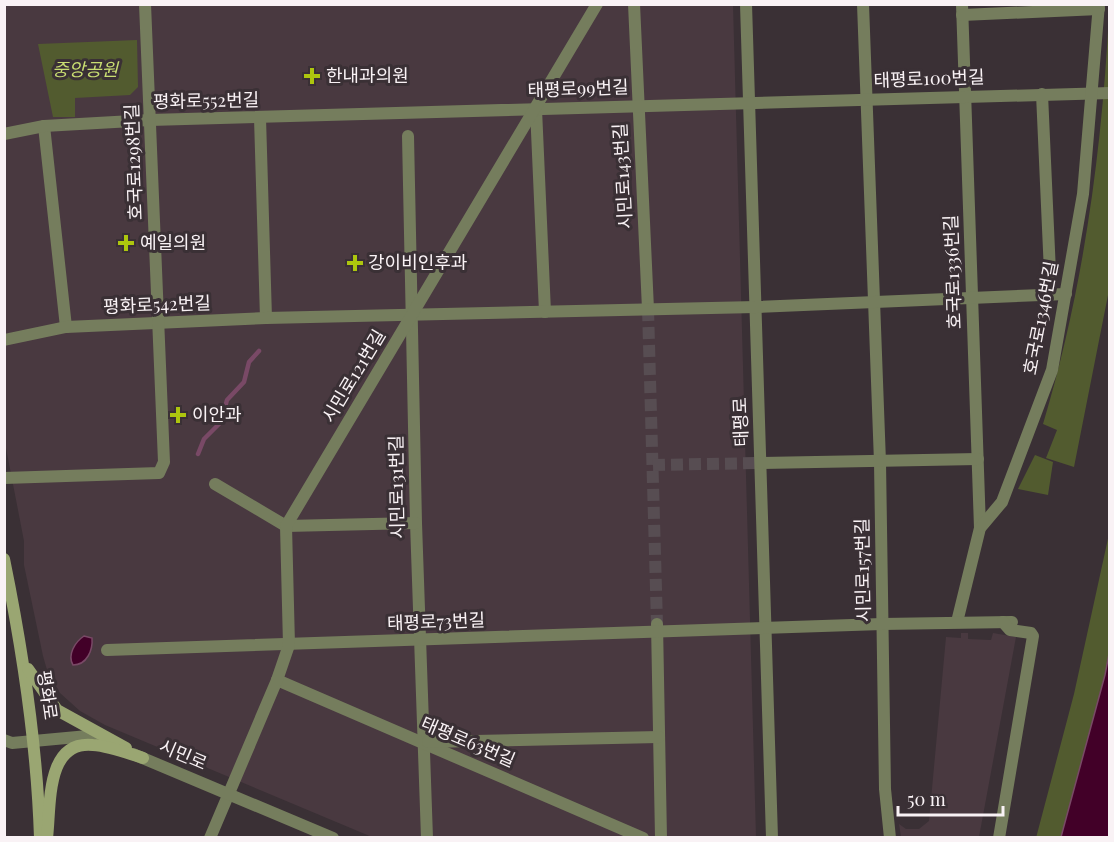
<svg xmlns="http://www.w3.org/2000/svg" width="1114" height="842" viewBox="0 0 1114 842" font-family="'Playfair Display','Noto Sans KR',serif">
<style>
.built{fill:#493940}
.green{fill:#525b2f}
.water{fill:#420028;stroke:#794966;stroke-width:1.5}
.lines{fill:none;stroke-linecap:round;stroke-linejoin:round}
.stream{stroke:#794966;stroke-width:4.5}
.minor-tunnel{stroke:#574d52;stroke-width:12;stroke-dasharray:12 6;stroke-linecap:butt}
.minor{stroke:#757d5d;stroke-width:12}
.tertiary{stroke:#757d5d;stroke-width:12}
.secondary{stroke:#9aa672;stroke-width:12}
.poi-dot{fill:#adc60e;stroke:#3a3035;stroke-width:2}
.labels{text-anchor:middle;stroke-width:6;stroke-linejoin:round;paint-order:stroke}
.park-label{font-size:18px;font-style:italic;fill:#c9de72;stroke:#3a3035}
.poi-label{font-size:18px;fill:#f9f2f5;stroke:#3a3035;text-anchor:start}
.street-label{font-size:18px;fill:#f9f2f5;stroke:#3a3035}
</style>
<rect width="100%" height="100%" fill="#3a3035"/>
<g class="built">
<polygon points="4,5 733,5 756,837 372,837 105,725 80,711 60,693 47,670 43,656 24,565 24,541 5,443"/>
<polygon points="961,633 968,633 968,639 991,640 993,633 1016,637 979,837 901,837 899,824 906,829 919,829 929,821 946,637 961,638"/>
</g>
<g class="green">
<path d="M1109,13V290L1074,467L1046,458L1057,430L1043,424C1083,291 1102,152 1109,13Z"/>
<polygon points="137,40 138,87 130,95 75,98 75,117 53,117 38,44"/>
<polygon points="1035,455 1053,462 1048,495 1018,489"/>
<polygon points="1109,534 1109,837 1036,838 1074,694"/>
</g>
<g class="water">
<path d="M84,636L92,638C93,650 87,665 73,665C67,655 75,642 84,636Z"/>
<polygon points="1109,654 1109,837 1061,837 1105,675"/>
</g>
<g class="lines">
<polyline class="stream" points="198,454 204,439 221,422 227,400 244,382 249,362 259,351"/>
<g class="minor-tunnel">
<polyline points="648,309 657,624"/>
<polyline points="653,465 761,463"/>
</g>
<g class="minor">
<polyline points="634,4 648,309"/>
<polyline points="746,4 772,838"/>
<polyline points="863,4 880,462 885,789 890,838"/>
<polyline points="962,4 980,528"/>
<polyline points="962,15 1099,9"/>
<polyline points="1042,94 1051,295"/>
<polyline points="536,109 545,312"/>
<polyline points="260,118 266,318"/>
<polyline points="44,126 66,327"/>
<polyline points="4,134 44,126 150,120 1110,93"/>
<polyline points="408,136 416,523 427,838"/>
<polyline points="4,340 66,327 266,318 756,307 1066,294"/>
<polyline points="761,463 978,459"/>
<polyline points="4,478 159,473 164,462 145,4"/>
<polyline points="215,484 286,526 416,523"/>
<polyline points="957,622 980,528 1002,502 1052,370 1083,194 1099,4"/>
<polyline points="657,624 661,838"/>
<polyline points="107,650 882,624 1012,622"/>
<polyline points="277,680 643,838"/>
<polyline points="428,742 659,737"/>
<polyline points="210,838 277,680 289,645 286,526 597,4"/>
<polyline points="999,838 1033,636 1031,633 1010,630 1003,622"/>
</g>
<g class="tertiary">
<polyline points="4,740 12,743 88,736 106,742"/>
<polyline points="133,754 333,838"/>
</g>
<g class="secondary">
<path d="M4,559C23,652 37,743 40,838"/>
<polyline points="28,669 57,710 126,748"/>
<path d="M47,838C51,806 45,740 93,745C110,746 127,753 143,758"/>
</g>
</g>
<g class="poi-dot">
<path d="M309 67h6v6h6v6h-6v6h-6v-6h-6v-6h6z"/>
<path d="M123 234h6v6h6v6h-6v6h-6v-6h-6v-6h6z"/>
<path d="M352 254h6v6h6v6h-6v6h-6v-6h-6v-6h6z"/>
<path d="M175 406h6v6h6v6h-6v6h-6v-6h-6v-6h6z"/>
</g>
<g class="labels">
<g class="park-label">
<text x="85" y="76">중앙공원</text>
</g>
<g class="poi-label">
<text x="326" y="82">한내과의원</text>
<text x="140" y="249">예일의원</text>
<text x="368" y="269">강이비인후과</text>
<text x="192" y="421">이안과</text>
</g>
<g class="street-label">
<text transform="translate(929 79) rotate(-2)" y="6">태평로100번길</text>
<text transform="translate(578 89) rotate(-2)" y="6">태평로99번길</text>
<text transform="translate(206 101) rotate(-1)" y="6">평화로552번길</text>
<text transform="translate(134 162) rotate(-92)" y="6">호국로1298번길</text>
<text transform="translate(623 176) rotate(-93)" y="6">시민로143번길</text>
<text transform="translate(953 272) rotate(-92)" y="6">호국로1336번길</text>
<text transform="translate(157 305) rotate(-2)" y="6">평화로542번길</text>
<text transform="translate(1041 318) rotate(-79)" y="6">호국로1346번길</text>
<text transform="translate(354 376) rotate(-59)" y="6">시민로121번길</text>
<text transform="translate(741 422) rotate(-92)" y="6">태평로</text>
<text transform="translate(397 487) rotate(-91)" y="6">시민로131번길</text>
<text transform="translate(863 570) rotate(-91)" y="6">시민로157번길</text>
<text transform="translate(436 622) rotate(-2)" y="6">태평로73번길</text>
<text transform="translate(47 695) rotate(82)" y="6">평화로</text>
<text transform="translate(468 742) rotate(23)" y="6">태평로63번길</text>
<text transform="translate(183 755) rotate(23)" y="6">시민로</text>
</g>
</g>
<rect width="1114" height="842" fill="none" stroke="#f9f2f5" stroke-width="12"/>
<path d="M898 806v9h105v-9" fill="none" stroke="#f9f2f5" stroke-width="3"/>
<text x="907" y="806" font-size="18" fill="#f9f2f5" stroke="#3a3035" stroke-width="4.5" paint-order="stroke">50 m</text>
</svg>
